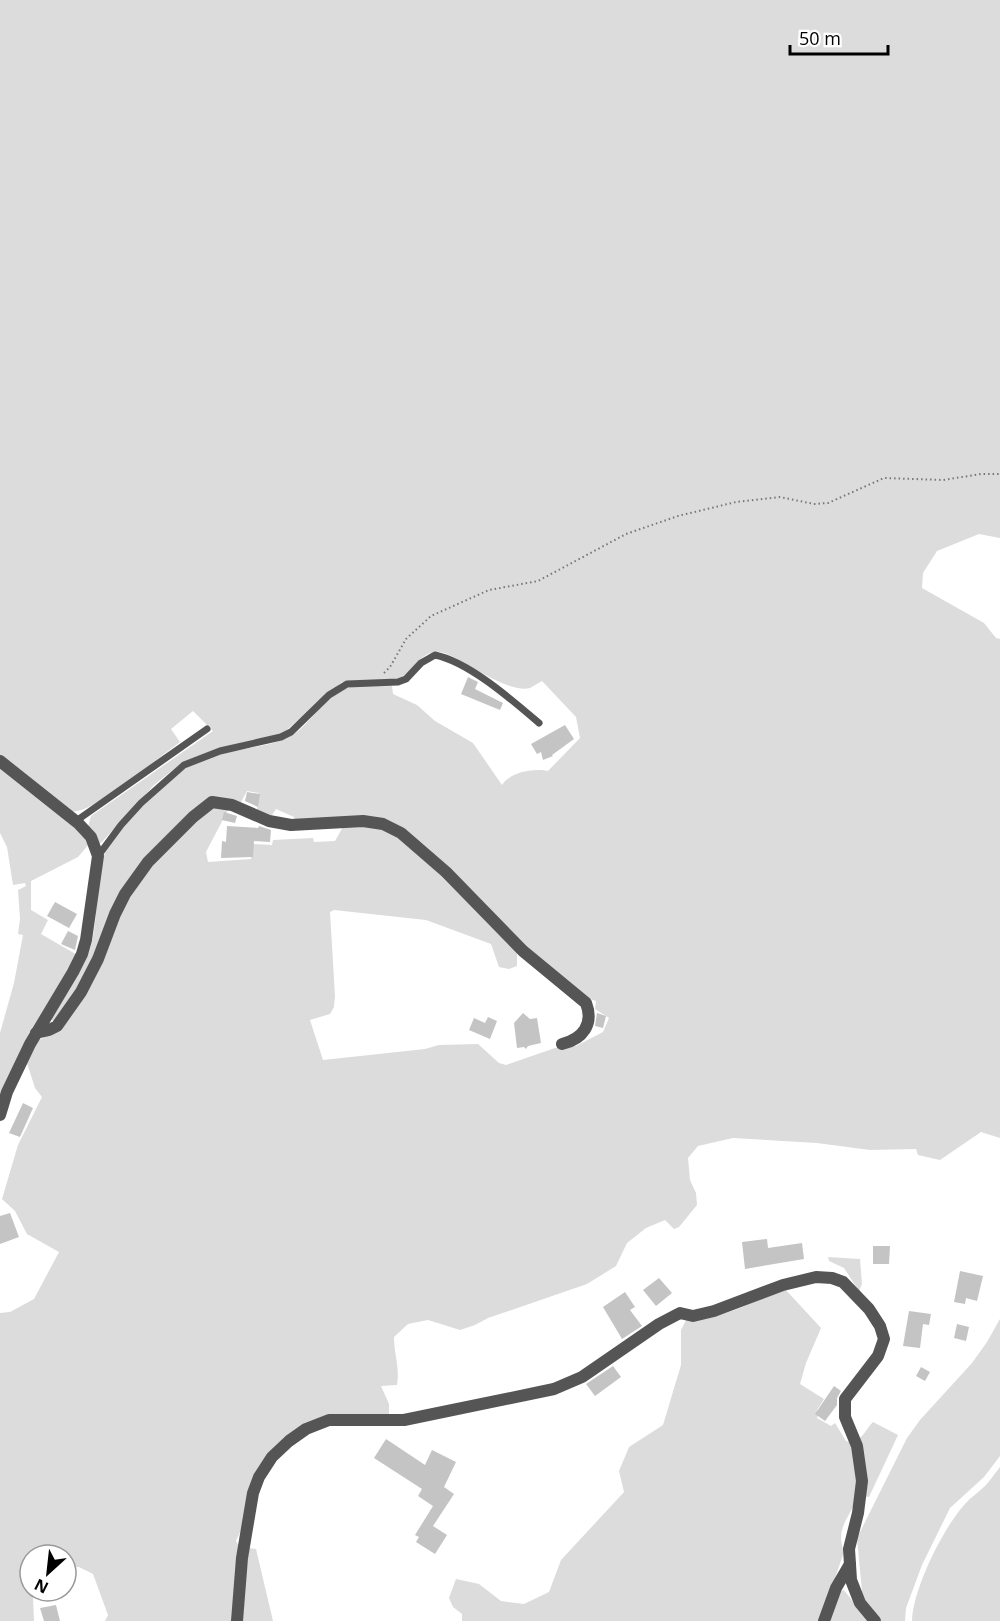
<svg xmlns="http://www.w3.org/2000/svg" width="1000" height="1621" viewBox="0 0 1000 1621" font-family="'Open Sans',sans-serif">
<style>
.green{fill:#dcdcdc}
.building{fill:#c4c4c4}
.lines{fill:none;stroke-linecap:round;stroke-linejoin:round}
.path{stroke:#777;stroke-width:2;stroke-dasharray:1.5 3;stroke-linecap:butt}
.service{stroke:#555;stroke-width:7}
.minor{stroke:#555;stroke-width:12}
</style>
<rect width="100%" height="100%" fill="#fff"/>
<g class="green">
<path d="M0,0H1000V538L979,534L937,551L923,573L922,588L984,623L996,638L1000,639V1138L981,1132L940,1160L918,1155L916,1149L870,1150L817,1143L733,1138L698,1146L688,1158L690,1180L696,1193L697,1205L679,1227L674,1229L665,1220L646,1228L627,1243L616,1266L587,1284L488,1318L475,1325L460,1330L428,1320L408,1324L394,1337C394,1354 400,1368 397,1385L381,1386L389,1404V1416C370,1416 349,1413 330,1417C294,1423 264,1456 252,1489C249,1499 249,1510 245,1520C243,1527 239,1534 236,1541L241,1550L232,1621H105L108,1615L93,1574L79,1567L66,1568V1555H30V1591H36L33,1597L34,1621H0V1313L10,1312L34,1299L59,1252L27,1234L15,1211L2,1199L18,1145L42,1097L35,1088L26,1060L34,1043L58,1029L83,993L101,960L127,894L157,856L193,820L213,805L229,808L206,852L208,862L251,859L253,844L272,845L273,840L313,838L314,842L335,841L344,825C356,824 369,823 381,826C419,836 485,920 517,950V966L509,969L499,967L491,944L426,920L334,910L330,912L335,996L334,1007L330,1014L310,1020L323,1060L425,1049L439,1045L478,1044L499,1063L506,1065L555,1048L576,1046L603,1032L609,1018L595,1009L596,1001L584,997L524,949L448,870L403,831L385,822L371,818L294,821V817L276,809L270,818L257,810L259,793L247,791L241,802L212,799L191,813L144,861L121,893L95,959L80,990L59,1021L55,1023L51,1019C64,996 86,967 92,942C98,914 96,884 104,856C111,830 170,774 195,763C223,749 254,750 283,740C308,732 321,695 351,687C364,684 378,687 392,686L393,694L417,705L435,721L473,743L502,785C510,772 534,768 548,771L580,738L576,717L542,681C538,683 534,686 530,688C511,693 474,668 457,659C451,656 443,651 435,652C420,653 412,672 399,679L342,682L282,734L225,747L179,765L154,785L101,843L97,842L88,827L91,816L213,731L193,711L171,729L180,742C162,755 89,817 71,811C52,805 16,770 0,757Z"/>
<polygon points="0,766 66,818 89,844 78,857 31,881 31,910 48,920 41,934 79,956 0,1105 0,1033 14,983 23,935 18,934 20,919 18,890 26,886 25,883 13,885 7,847 0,833"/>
<polygon points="828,1257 860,1259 862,1284 859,1291 844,1268 829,1261"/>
<path d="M785,1289L821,1328L806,1363L800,1384L824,1399L817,1410L819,1413L817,1418L831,1426L835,1423L846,1441L850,1442C856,1457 859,1477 857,1494C853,1517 834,1525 844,1552L820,1621H462V1614L453,1607L449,1598L456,1579L479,1584L501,1601L524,1604L549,1592L561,1560L624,1492L619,1471L629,1447L663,1425L681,1365V1330L686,1320C720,1321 754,1301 785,1289Z"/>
<polygon points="1000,1319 1000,1456 984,1477 950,1508 922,1565 906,1608 905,1621 880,1621 863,1602 857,1538 907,1438 920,1420 972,1363 987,1342"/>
<path d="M873,1422L898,1435L869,1497L864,1496L857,1440C864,1436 867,1428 873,1422Z"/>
<path d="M1000,1467V1621H912C913,1589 943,1528 965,1504C971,1497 979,1492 985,1486C991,1480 995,1473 1000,1467Z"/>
<polygon points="249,1548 256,1549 273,1621 240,1621"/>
<polygon points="844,1590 868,1621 827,1621 837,1592"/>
</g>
<g class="building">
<polygon points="468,677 478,682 475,689 503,703 500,710 461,694"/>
<polygon points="565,725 574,739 552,755 553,756 543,760 541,752 537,754 531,744"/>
<polygon points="247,792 260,794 258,807 245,801"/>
<polygon points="224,812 237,816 235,823 222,820"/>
<polygon points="227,826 258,828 259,826 271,830 270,842 254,841 253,857 221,858 222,841 226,842"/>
<polygon points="55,902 77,914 69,928 47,916"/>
<polygon points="68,931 78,936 75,950 61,944"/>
<polygon points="523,1013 530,1019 537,1018 541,1043 528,1046 526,1049 524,1047 517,1048 514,1023"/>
<polygon points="597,1013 606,1016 603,1028 595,1026"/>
<polygon points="488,1017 497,1021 490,1039 469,1030 474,1018 485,1023"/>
<polygon points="23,1103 33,1108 20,1137 9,1133"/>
<polygon points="10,1213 19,1237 0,1244 0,1216"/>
<polygon points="767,1239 768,1248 802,1243 804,1259 745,1269 742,1242"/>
<polygon points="873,1246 890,1246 889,1264 873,1264"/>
<polygon points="960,1271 983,1276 977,1301 966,1298 965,1304 954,1302"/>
<polygon points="659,1278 672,1293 656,1306 643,1290"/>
<polygon points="625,1292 635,1307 630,1310 642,1326 622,1339 603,1307"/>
<polygon points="909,1311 931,1314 929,1325 923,1324 920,1348 903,1346"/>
<polygon points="957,1324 969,1327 966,1341 954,1338"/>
<polygon points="613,1366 621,1377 595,1396 586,1384"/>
<polygon points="921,1367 930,1372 925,1381 916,1376"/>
<polygon points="834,1386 841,1391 837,1398 837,1405 825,1421 815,1414"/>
<polygon points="386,1439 425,1465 432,1450 456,1462 444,1487 454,1494 433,1526 447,1535 435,1554 416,1542 419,1537 415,1535 433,1506 418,1496 422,1489 374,1458"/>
<polygon points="56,1605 60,1621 44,1621 40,1608"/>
</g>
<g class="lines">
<polyline class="path" points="384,673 390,667 406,639 431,616 489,590 538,581 626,534 678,516 736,502 780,497 814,504 828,503 884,478 943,480 981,474 1000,474"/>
<g class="service">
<polyline points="76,821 207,729"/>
<path d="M98,856L121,825L141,803L184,765L220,751L281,737L291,732L329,695L347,684L398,682L406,679L421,663L435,655C469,662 512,700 539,723"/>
</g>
<g class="minor">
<polyline points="0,761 78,823 91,837 98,856 86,940 82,954 73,972 30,1044 7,1092 0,1115"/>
<path d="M36,1033L49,1030L57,1026L81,992L98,959L115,914L125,894L148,862L193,817L212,802L232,805L269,821L291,825L363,821L383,824L401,833L446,872L523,951L586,1003C594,1024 583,1039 562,1044"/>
<polyline points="237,1621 242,1558 253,1493 259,1477 272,1457 289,1441 306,1429 329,1420 404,1420 554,1389 582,1377 659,1324 680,1313 693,1316 714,1311 783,1285 816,1277 832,1278 843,1282 869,1309 880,1326 884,1339 878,1356 845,1399 845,1417 857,1446 862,1481 858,1513 849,1549 851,1580 860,1603 875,1621"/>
<polyline points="824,1621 836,1588 850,1564"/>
</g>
</g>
<g transform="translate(48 1573) rotate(207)"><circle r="28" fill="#ffffff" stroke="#999999" stroke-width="1.5"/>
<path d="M0-4.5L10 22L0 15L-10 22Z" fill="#000000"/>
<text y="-9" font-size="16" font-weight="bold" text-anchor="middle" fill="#000000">N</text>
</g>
<path d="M790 45v9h98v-9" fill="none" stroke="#000000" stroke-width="3"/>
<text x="799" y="45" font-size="18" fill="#000000" stroke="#ffffff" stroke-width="4.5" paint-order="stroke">50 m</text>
</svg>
